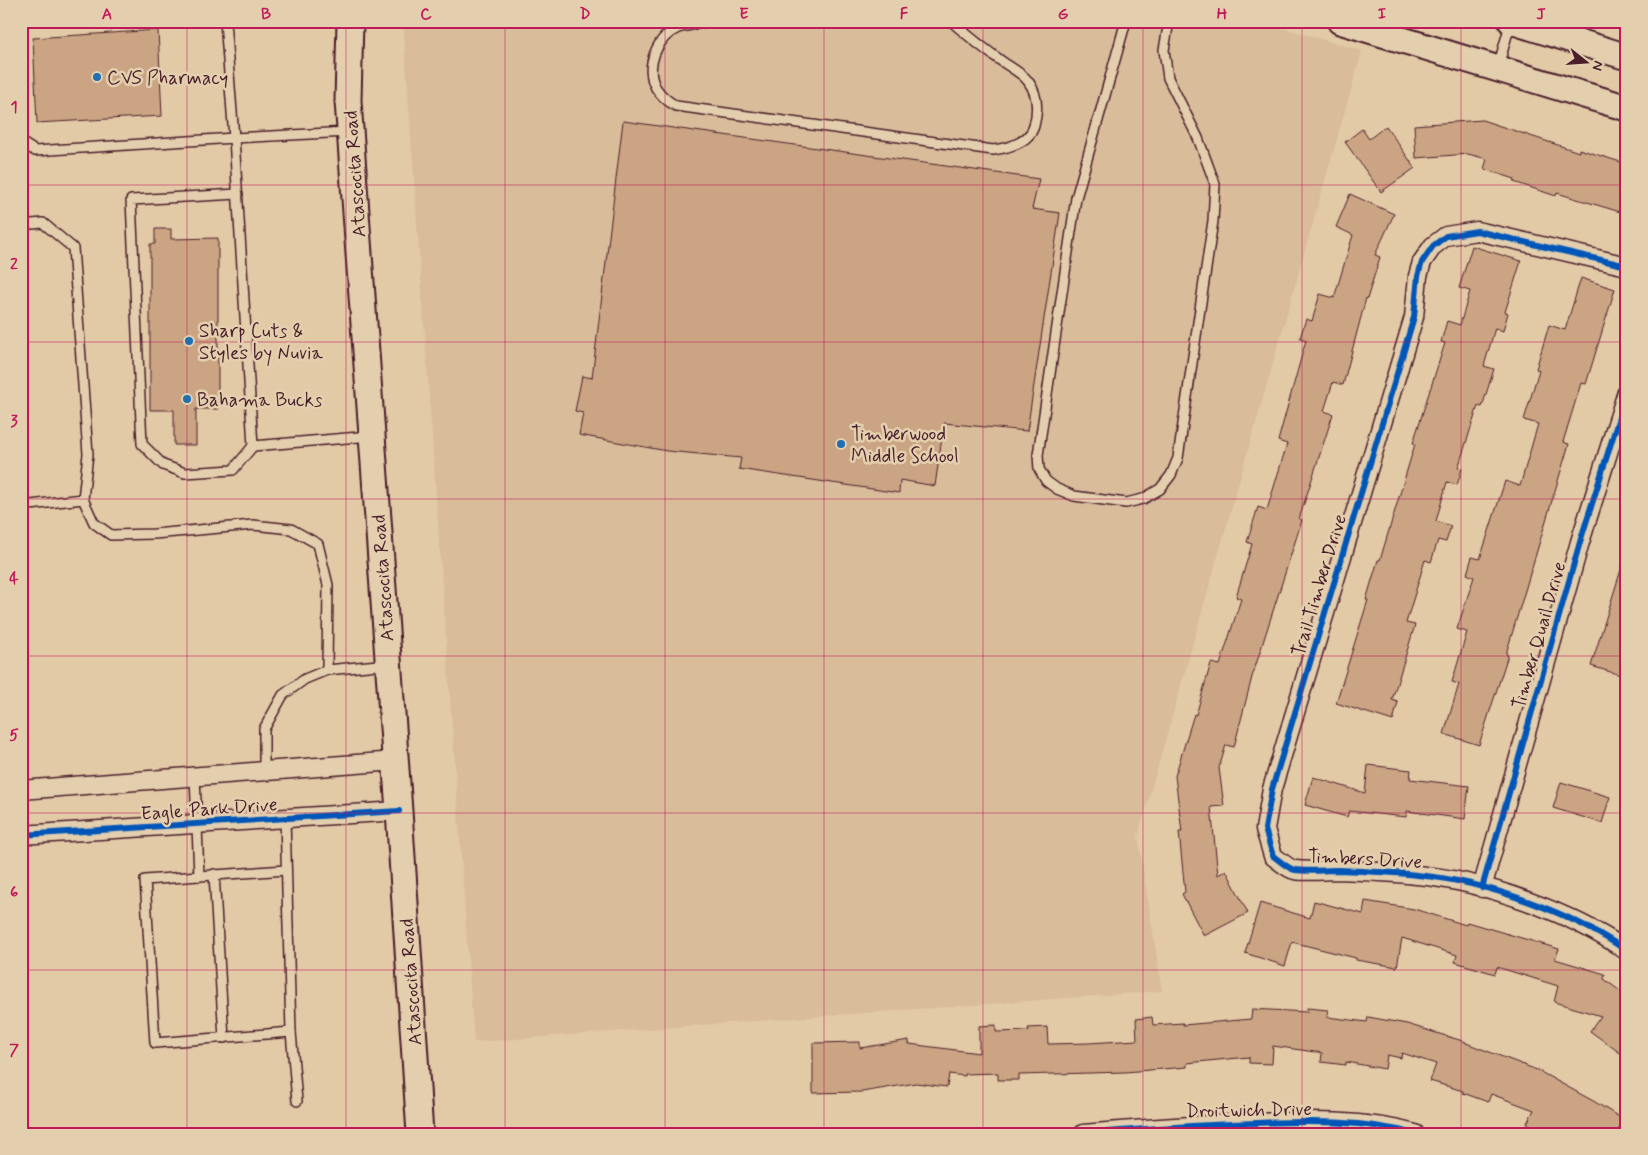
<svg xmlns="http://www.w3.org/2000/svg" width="1648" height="1155" viewBox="0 0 1648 1155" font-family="Mynerve,sans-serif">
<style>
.built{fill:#d9bc9a}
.building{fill:#cba484;stroke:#4a1f2b}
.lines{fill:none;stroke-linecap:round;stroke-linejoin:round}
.lane-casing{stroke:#4a1f2b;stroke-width:12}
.street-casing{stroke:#4a1f2b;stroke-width:21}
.secondary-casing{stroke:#4a1f2b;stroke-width:29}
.lane{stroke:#e3cfae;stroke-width:9}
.street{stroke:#e3cfae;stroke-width:18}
.secondary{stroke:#e3cfae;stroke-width:25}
.cycleway-casing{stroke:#e3cfae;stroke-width:9}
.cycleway{stroke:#0057b8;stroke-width:6}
.grid{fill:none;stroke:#c2185b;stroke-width:1;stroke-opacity:0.55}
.poi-dot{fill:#1f6fb2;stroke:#e3cfae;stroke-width:2}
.labels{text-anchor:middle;stroke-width:5;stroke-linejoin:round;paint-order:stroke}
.poi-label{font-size:19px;fill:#4a1f2b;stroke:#e3cfae;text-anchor:start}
.street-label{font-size:19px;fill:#4a1f2b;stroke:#e3cfae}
.neatline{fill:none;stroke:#c2185b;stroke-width:2}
.grid-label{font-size:16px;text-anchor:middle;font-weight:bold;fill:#c2185b}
</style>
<rect width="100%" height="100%" fill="#e3caa6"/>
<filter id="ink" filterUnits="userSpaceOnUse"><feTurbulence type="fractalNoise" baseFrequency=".02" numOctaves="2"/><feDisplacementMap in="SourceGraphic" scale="10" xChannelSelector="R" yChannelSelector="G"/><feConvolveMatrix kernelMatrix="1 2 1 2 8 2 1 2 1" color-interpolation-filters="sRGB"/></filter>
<g filter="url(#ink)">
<polygon class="built" points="403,21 1260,21 1362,51 1138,836 1162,991 474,1042"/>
<g class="building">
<polygon points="158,30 162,116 37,123 33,38"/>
<polygon points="1482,120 1579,152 1579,149 1627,164 1627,214 1557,193 1556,196 1514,182 1515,179 1484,169 1487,159 1468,154 1416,158 1414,125"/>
<polygon points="623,121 1039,179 1032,209 1060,213 1027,431 944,423 935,486 900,480 899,493 739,469 741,458 667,451 579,435 583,413 575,411 582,376 592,378"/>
<polygon points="1386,126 1415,168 1381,192 1345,142 1362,129 1369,139"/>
<polygon points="1350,194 1394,214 1375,255 1380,257 1367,299 1366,298 1343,385 1333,382 1324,411 1333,414 1299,519 1302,520 1252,677 1234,747 1226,745 1219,768 1224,806 1211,807 1218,875 1226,870 1248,913 1204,936 1182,894 1185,892 1179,832 1182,832 1175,776 1194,714 1196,715 1211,663 1220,665 1241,599 1236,597 1252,544 1247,542 1258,507 1267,510 1287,444 1278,441 1306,340 1300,338 1306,319 1312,321 1320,294 1334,298 1353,235 1336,227"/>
<polygon points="155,229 171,229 171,239 218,238 218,409 196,409 196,445 174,445 174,410 150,410 150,244 155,244"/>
<polygon points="1472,246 1521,261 1505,312 1508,313 1503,331 1495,328 1484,366 1494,369 1482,407 1478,406 1458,468 1462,469 1457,485 1447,482 1436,521 1451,526 1446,542 1438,540 1431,562 1425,560 1406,623 1415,625 1392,700 1398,702 1393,721 1336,703 1368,600 1366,600 1378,560 1380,560 1415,444 1413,443 1445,343 1441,342 1447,321 1460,325 1470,291 1459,288"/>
<polygon points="1581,278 1615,289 1586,384 1581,383 1563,442 1569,444 1506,654 1508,655 1479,745 1444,734 1459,684 1452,682 1467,632 1457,629 1474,577 1467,574 1472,557 1480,559 1505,481 1520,486 1538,424 1524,420 1539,370 1536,369 1549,325 1565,330"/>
<polygon points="1623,563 1627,563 1627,677 1591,666"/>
<polygon points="1368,765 1411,770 1410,779 1469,786 1465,819 1407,811 1406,817 1349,811 1347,817 1305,805 1313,777 1365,793"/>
<polygon points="1561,782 1610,797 1602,823 1553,808"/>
<polygon points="1314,901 1363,914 1365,901 1414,909 1466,925 1467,922 1559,949 1555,959 1605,974 1604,979 1627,996 1627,1058 1590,1031 1601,1016 1554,1002 1558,986 1497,967 1495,974 1455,962 1457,955 1402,938 1397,967 1356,960 1356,958 1292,942 1285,966 1245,953 1260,903 1310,918"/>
<polygon points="1307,1008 1328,1010 1327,1017 1367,1022 1368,1017 1407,1024 1466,1042 1466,1043 1537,1070 1595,1102 1624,1120 1616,1134 1547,1134 1527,1123 1534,1110 1491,1094 1488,1102 1463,1093 1463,1091 1430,1081 1436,1064 1402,1053 1401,1058 1387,1055 1385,1069 1346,1062 1346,1065 1321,1062 1322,1053 1273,1046 1272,1064 1249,1063 1249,1057 1187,1063 1187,1067 1125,1072 1019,1075 1019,1080 998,1080 998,1073 965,1074 965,1076 949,1074 947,1087 916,1083 862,1092 813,1093 813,1043 860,1042 860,1048 909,1040 909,1044 979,1053 979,1026 996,1025 996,1032 1029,1031 1028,1028 1047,1027 1048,1044 1089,1043 1137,1040 1136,1019 1152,1017 1153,1025 1183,1023 1183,1025 1251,1019 1252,1009 1307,1012"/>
</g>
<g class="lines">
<defs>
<g id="lane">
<polyline points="225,21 234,138 348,132"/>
<path d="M709,21C699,24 688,25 678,28C657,37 644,67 656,88C661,96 669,102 676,106L993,150C1008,148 1029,143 1034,126C1038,111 1038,94 1028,81C1022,73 1008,66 1000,60C983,48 967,35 951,21"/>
<polyline points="1126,21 1076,198 1038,455 1039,469 1046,481 1057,489 1074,496 1126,503 1143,499 1160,489 1171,475 1178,458 1213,221 1215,184 1198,138 1168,78 1164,50 1169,21"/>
<polyline points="1498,67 1511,21"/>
<polyline points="21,142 35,151 234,138 253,446 371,436"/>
<polyline points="238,194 131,200 142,444 163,465 185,473 233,470 253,446"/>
<polyline points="21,225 43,223 73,248 88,454 83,499 21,506"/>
<polyline points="83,499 94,523 111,535 154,534 253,525 291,529 318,544 328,585 327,670"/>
<polyline points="264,771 264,729 283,695 305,679 327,670 388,664"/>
<polyline points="195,776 199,876 145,880 155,1043 291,1032 285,818"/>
<polyline points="214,874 224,1038"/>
<polyline points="199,876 286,870"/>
<polyline points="291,1032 297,1101"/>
</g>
<g id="street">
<path d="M1627,266L1477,231L1446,236L1433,246L1422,262L1418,276L1414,317L1272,789L1265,829L1273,856C1279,860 1288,869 1295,870C1309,872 1324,870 1337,870C1364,871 1391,872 1417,875C1484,881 1571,912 1627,951"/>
<polyline points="21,790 395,761"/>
<polyline points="21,835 399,811"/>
<polyline points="1482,888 1580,542 1627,392"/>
<path d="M1083,1134C1141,1129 1199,1125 1257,1123C1310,1121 1364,1120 1415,1134"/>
</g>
<g id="secondary">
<polyline points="350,21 348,101 399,811 420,1134"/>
<polyline points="1340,21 1627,108"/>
<polyline points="1511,21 1627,57"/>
</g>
</defs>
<use href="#lane" class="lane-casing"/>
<use href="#street" class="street-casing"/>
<use href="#secondary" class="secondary-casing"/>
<use href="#lane" class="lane"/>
<use href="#street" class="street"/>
<use href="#secondary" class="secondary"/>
<defs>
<g id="cycleway">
<path d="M1627,266L1477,231L1446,236L1433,246L1422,262L1418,276L1414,317L1272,789L1265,829L1273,856C1279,860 1288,869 1295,870C1309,872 1324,870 1337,870C1364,871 1391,872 1417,875C1484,881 1571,912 1627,951"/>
<polyline points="21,835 399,811"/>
<polyline points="1482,888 1580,542 1627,392"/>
<path d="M1083,1134C1141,1129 1199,1125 1257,1123C1310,1121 1364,1120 1415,1134"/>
</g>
</defs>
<use href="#cycleway" class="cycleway-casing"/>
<use href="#cycleway" class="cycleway"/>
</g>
</g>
<path class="grid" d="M187,21V1134M346,21V1134M505,21V1134M665,21V1134M824,21V1134M983,21V1134M1143,21V1134M1302,21V1134M1461,21V1134M21,185H1627M21,342H1627M21,499H1627M21,656H1627M21,813H1627M21,970H1627"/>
<g class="poi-dot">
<circle cx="97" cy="77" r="5"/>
<circle cx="189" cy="341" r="5"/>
<circle cx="187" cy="399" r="5"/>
<circle cx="841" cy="444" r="5"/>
</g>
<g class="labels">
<g class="poi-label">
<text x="107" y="84">CVS Pharmacy</text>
<text x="199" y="337">Sharp Cuts &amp;<tspan x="199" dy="22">Styles by Nuvia</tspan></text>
<text x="197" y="406">Bahama Bucks</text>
<text x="851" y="440">Timberwood<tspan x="851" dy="22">Middle School</tspan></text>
</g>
<g class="street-label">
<text transform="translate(354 174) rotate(-94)" y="7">Atascocita Road</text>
<text transform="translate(382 578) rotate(-94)" y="7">Atascocita Road</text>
<text transform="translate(1318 585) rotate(-73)" y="7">Trail Timber Drive</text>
<text transform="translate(1538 635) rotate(-74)" y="7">Timber Quail Drive</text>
<text transform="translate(209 808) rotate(-4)" y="7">Eagle Park Drive</text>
<text transform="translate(1365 858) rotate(3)" y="7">Timbers Drive</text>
<text transform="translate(410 982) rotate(-94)" y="7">Atascocita Road</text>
<text transform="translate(1249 1109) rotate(-1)" y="7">Droitwich Drive</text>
</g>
</g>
<rect width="1648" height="1155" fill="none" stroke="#e3cfae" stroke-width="55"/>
<g transform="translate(1586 62) rotate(107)" stroke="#e3cfae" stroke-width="4" paint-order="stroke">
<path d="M0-4L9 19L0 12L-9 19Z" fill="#4a1f2b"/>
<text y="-8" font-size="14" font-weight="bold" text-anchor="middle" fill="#4a1f2b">N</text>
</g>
<rect x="28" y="28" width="1592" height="1100" class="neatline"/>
<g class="grid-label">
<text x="107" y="19">A</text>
<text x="266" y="19">B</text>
<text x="426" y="19">C</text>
<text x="585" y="19">D</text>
<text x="744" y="19">E</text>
<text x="904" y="19">F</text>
<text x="1063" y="19">G</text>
<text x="1222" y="19">H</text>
<text x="1382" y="19">I</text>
<text x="1541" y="19">J</text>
<text x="14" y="112">1</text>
<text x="14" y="269">2</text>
<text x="14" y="426">3</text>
<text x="14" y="583">4</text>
<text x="14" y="740">5</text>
<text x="14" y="897">6</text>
<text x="14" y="1055">7</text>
</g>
</svg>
